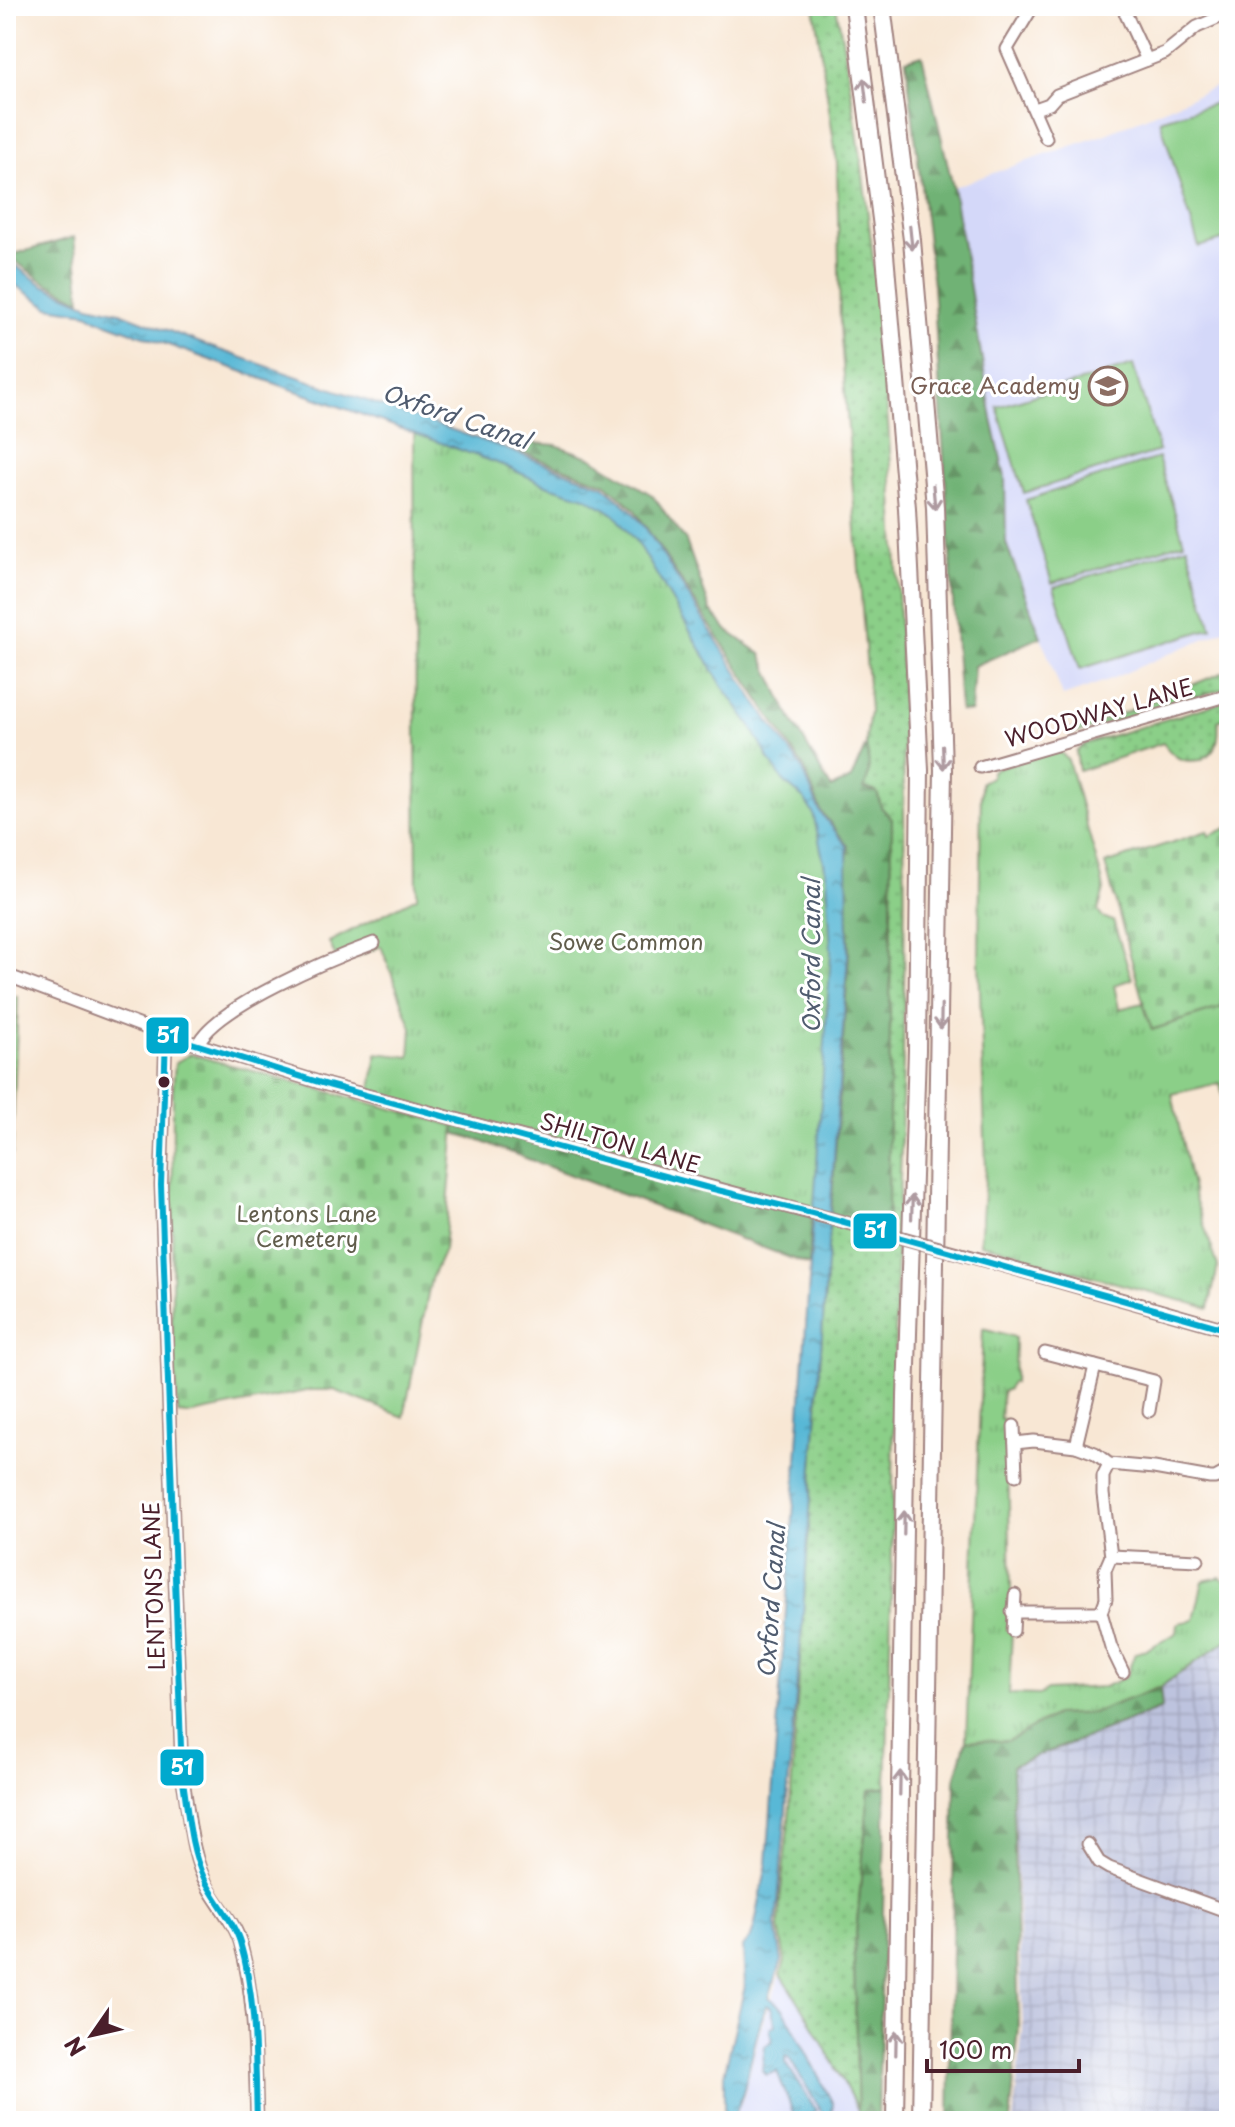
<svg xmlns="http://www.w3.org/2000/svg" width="1235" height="2127" viewBox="0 0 1235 2127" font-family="'Playpen Sans',sans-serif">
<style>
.built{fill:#d4d8f9}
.industrial{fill:url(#industrial-grid)}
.grass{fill:url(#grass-dots);stroke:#6a775a;stroke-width:2}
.forest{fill:url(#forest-firs);stroke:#5d6850;stroke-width:2}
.cemetery{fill:url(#cemetery-stones);stroke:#6a775a;stroke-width:2}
.park{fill:url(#park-tufts);stroke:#6a775a;stroke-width:2}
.garden{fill:#8bcf88;stroke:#6a775a;stroke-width:2}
.water{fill:url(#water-ripples);stroke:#516c80;stroke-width:2}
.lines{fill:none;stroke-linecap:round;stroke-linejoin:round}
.minor-casing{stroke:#a18380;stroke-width:15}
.highway-casing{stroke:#a18380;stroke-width:20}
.minor{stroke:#fff;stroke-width:11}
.highway{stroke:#fff;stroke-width:16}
.minor-bridge-casing{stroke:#a18380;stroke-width:15;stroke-linecap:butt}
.minor-bridge{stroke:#fff;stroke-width:11}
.bus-1-casing{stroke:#fff;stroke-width:12}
.bus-1{stroke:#00a9ce;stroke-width:6}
.oneway{stroke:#ae9aa0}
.bus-dot{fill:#4a1f2b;stroke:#fff;stroke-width:3}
.labels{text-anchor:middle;stroke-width:6;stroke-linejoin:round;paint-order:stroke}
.education-label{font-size:22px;fill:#785e54;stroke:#fff;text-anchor:end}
.street-label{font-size:22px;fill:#4a1f2b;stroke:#fff}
.park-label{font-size:22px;fill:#615d4c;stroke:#fff}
.water-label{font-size:24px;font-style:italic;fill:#505c6f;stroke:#fff}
.line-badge{stroke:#fff;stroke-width:3}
.badge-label{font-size:22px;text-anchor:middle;font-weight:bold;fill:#fff}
</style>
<defs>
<pattern id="industrial-grid" width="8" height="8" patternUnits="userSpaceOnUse" patternTransform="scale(2)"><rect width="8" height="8" fill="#bdc3de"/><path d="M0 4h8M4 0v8" fill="none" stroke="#a4a7bf"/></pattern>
<pattern id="grass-dots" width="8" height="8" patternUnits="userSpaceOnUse" patternTransform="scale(2)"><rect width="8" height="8" fill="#8bcf88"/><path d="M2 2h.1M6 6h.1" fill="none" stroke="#79b176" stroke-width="1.8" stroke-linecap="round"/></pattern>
<pattern id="forest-firs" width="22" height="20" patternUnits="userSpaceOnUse" patternTransform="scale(2)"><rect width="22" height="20" fill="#70b274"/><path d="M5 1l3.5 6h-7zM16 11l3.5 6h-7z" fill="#5e905f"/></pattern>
<pattern id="cemetery-stones" width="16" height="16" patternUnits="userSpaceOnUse" patternTransform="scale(2)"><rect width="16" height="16" fill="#8bcf88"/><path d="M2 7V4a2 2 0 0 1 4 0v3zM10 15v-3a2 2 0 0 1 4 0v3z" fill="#79b176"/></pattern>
<pattern id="park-tufts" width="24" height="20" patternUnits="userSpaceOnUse" patternTransform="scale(2)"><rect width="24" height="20" fill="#8bcf88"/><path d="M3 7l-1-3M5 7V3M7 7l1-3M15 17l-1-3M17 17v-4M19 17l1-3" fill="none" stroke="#79b176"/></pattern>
<pattern id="water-ripples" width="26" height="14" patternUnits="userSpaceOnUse" patternTransform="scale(2)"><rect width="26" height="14" fill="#58b8d6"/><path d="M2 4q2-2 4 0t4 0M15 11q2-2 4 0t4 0" fill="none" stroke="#4b95ae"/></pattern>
</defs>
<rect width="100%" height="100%" fill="#fff"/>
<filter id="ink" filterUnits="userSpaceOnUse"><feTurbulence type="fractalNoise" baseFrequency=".0125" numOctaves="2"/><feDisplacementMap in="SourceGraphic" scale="16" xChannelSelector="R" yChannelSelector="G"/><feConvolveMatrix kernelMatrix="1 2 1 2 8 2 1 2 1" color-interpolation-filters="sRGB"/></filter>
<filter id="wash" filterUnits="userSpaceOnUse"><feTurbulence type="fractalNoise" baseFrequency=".006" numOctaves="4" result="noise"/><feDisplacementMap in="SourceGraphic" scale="32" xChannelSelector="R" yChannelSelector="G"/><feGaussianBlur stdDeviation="1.8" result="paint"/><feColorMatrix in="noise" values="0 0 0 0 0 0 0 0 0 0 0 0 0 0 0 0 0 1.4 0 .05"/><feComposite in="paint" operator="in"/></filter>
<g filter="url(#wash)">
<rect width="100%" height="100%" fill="#f8e7d4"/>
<g class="built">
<polygon points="1229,81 1229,628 1111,679 1063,696 1006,543 1005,477 992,419 953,187 1106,134"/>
<polygon points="781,1974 809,2018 858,2110 858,2121 734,2121 744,2095 759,2034"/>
</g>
<polygon class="industrial" points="1229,1639 1229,2121 1013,2121 1023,2029 1012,1765 1162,1708 1160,1687"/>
<g class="grass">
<path d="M814,6H836C861,135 875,266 886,397C906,645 908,893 901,1142C901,1174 898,1207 897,1240C893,1423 893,1605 886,1787L869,1791L854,1956L858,2110L809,2018L781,1974L785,1961L779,1927L780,1901L790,1808L830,1217L851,1224L881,807L877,792L864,788C872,772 866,760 866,743C866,733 869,721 870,711L840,325L837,163Z"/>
<polygon points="1229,670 1229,687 1070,735 1070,730 1108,719"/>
<path d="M1229,700V717L1218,721C1220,739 1217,751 1201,760C1182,763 1174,758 1163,743L1079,771L1076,752L1085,744Z"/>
</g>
<g class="forest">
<polygon points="922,55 953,187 992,419 1005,477 1006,543 1041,637 974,666 971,712 960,711 933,285 906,60"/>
<polygon points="74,237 81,300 44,282 8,256"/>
<path d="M522,442L556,445L592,458L652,495L686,541L711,611L728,631L761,654L786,709L831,788L851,779L866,745C869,760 871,774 864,788L877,792L881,807L892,819L888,1216L870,1229L831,1214L849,954L846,869L848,851V846L821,811L804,768L634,509L606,484L521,452Z"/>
<polygon points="457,1118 812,1213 809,1265 475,1139 454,1133"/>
<polygon points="1160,1687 1162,1708 1012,1766 1019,2028 1010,2121 949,2121 955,1780 966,1740 1008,1741 1055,1715 1092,1713"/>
<polygon points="886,1787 878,2121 858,2121 854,1956 869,1790"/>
</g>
<g class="cemetery">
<polygon points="1229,827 1229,1005 1151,1030 1105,864 1207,831 1209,836"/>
<polygon points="190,1054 455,1126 444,1250 431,1279 404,1417 334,1390 311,1390 187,1415 178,1414 172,1319 173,1088 175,1063"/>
</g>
<g class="park">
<polygon points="414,426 611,501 807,793 838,882 820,1214 370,1095 377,1053 410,1057 412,1028 381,946 339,965 329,942 417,897"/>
<polygon points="1059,751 1068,760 1102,880 1104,890 1098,911 1102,917 1113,921 1132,979 1114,985 1119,1009 1143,1003 1152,1030 1229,1005 1229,1127 1220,1083 1172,1094 1194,1196 1218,1266 1209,1308 1028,1259 1017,1252 980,1244 986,1168 979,961 981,782 991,777 992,771 996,768"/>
<polygon points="983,1328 1015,1337 1014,1383 1011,1382 1008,1389 1002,1392 1000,1419 1007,1420 1012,1631 1009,1694 1039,1695 1047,1690 1104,1687 1126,1677 1135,1653 1146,1650 1177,1633 1178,1623 1194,1620 1203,1581 1220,1577 1229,1584 1229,1639 1160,1687 1092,1713 1055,1715 1008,1741 966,1740"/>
</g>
<g class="garden">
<polygon points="1229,99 1229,238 1199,247 1160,120"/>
<polygon points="1133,365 1159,451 1024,493 997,407"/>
<polygon points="1158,458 1184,542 1052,583 1026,500"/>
<polygon points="1187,546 1212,628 1080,669 1054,587"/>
<polygon points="6,994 18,997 12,1154 6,1153"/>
</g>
<path class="water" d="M6,259L43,285L89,305L120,312L211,347L493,444L604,486L631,510L645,527L757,704L802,768L820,812L847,846L848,954L802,1627L776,1925L782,1961L769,1997L784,2010L833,2104L832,2112L837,2121H827L788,2056H786V2063L816,2111L804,2117V2121H796L777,2071L766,2075L762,2070L765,2046L772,2041L770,2028L776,2025L771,2007L767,2005C751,2042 750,2085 732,2121H724V2074L745,1986L743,1947L751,1937L755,1924L767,1863L795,1490L831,952L827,877L813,813L804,799L785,783L770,761L751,726L720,682L641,548L615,515L606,509L585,497L546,485L505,466L99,320L87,313L49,307L6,279Z"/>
</g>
<g filter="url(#ink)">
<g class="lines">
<defs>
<g id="minor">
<polyline points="1033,6 1007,49 1046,138"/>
<polyline points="1122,6 1147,60"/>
<polyline points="1035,109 1049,104 1057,95 1165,53 1197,27 1229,13"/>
<polyline points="980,767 1229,695"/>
<polyline points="6,975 157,1032 328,1085 870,1229"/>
<path d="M166,1035L161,1185L182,1775C189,1811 190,1854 208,1887C218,1906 236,1924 241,1945C256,2002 255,2063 257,2121"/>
<path d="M198,1044C216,1006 333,958 374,943"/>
<polyline points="983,1260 1229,1330"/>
<polyline points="1045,1353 1154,1381 1149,1411"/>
<polyline points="1014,1426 1016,1475"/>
<polyline points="1015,1443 1034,1441 1076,1446 1095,1453 1109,1464 1154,1468 1210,1478 1215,1478 1226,1472 1229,1474"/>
<polyline points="1076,1446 1095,1366"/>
<polyline points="1109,1464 1103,1476 1103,1494 1111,1556 1105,1570 1106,1599 1101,1612 1111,1647 1123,1672"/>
<polyline points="1111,1556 1198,1560"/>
<polyline points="1012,1612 1101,1612"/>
<polyline points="1013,1631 1015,1595"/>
<polyline points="1088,1844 1099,1862 1109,1868 1229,1912"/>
</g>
<g id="highway">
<polyline points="854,6 884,243 907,508 920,770 917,1050 906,1397 895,2121"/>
<polyline points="882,6 912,240 935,507 943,770 921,2121"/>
</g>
</defs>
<use href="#minor" class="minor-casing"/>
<use href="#highway" class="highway-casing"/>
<use href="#minor" class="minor"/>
<use href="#highway" class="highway"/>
<defs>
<polyline id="minor-bridge" points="870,1229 983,1260"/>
</defs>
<use href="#minor-bridge" class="minor-bridge-casing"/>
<use href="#minor-bridge" class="minor-bridge"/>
<defs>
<path id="bus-1" d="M257,2121C255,2062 257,2000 240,1942C233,1919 214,1900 204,1878C189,1846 188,1809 182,1775L161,1185L166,1035L328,1085L705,1187L812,1213L1229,1330"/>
</defs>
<use href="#bus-1" class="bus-1-casing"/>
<use href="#bus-1" class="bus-1"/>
</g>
<defs><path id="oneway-shaft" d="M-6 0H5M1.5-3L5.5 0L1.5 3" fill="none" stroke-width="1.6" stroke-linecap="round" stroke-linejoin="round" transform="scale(2)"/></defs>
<g class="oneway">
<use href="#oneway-shaft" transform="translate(865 90) rotate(-97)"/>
<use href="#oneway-shaft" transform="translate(911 238) rotate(84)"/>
<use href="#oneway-shaft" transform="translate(934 497) rotate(85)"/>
<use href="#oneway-shaft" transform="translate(943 757) rotate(88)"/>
<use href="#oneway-shaft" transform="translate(941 1017) rotate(91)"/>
<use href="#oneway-shaft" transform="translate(912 1207) rotate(-88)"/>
<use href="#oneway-shaft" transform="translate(904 1523) rotate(-89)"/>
<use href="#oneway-shaft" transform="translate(900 1783) rotate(-89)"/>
<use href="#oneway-shaft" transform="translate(896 2043) rotate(-89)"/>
</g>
</g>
<defs>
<symbol id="school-ring" viewBox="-11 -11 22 22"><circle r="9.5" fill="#fff" stroke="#8d6e63" stroke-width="1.5"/><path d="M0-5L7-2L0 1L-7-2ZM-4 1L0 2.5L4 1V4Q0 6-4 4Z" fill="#8d6e63"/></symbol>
</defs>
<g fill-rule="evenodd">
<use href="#school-ring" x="1086" y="364" width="44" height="44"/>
</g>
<circle class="bus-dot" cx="164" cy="1082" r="7"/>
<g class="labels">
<g class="education-label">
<text x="1080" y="394">Grace Academy</text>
</g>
<g class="street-label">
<text transform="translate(1099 713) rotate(-16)" y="8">WOODWAY LANE</text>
<text transform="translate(620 1143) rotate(16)" y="8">SHILTON LANE</text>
<text transform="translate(154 1586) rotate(-92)" y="8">LENTONS LANE</text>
</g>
<g class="park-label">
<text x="626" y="950">Sowe Common</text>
<text x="307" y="1222">Lentons Lane<tspan x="307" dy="25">Cemetery</tspan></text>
</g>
<g class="water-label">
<text transform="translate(456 417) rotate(19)" y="8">Oxford Canal</text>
<text transform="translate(812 956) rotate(-90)" y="8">Oxford Canal</text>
<text transform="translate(772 1601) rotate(-86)" y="8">Oxford Canal</text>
</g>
</g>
<g class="line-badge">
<rect x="145" y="1016" width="45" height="39" rx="8" fill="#00a9ce"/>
<rect x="852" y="1212" width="46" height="38" rx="8" fill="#00a9ce"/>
<rect x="159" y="1748" width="46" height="39" rx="8" fill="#00a9ce"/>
</g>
<g class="badge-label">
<text x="168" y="1043">51</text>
<text x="875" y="1238">51</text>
<text x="182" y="1775">51</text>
</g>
<rect width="1235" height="2127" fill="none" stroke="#fff" stroke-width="32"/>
<g transform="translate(92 2035) rotate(236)" stroke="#ffffff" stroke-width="6" paint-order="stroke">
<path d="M0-6L14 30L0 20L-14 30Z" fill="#4a1f2b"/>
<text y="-12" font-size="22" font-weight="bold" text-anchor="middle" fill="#4a1f2b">N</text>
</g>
<path d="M927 2059v12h152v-12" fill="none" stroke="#4a1f2b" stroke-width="4"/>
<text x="939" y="2059" font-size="24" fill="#4a1f2b" stroke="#ffffff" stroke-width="6" paint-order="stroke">100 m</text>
</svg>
